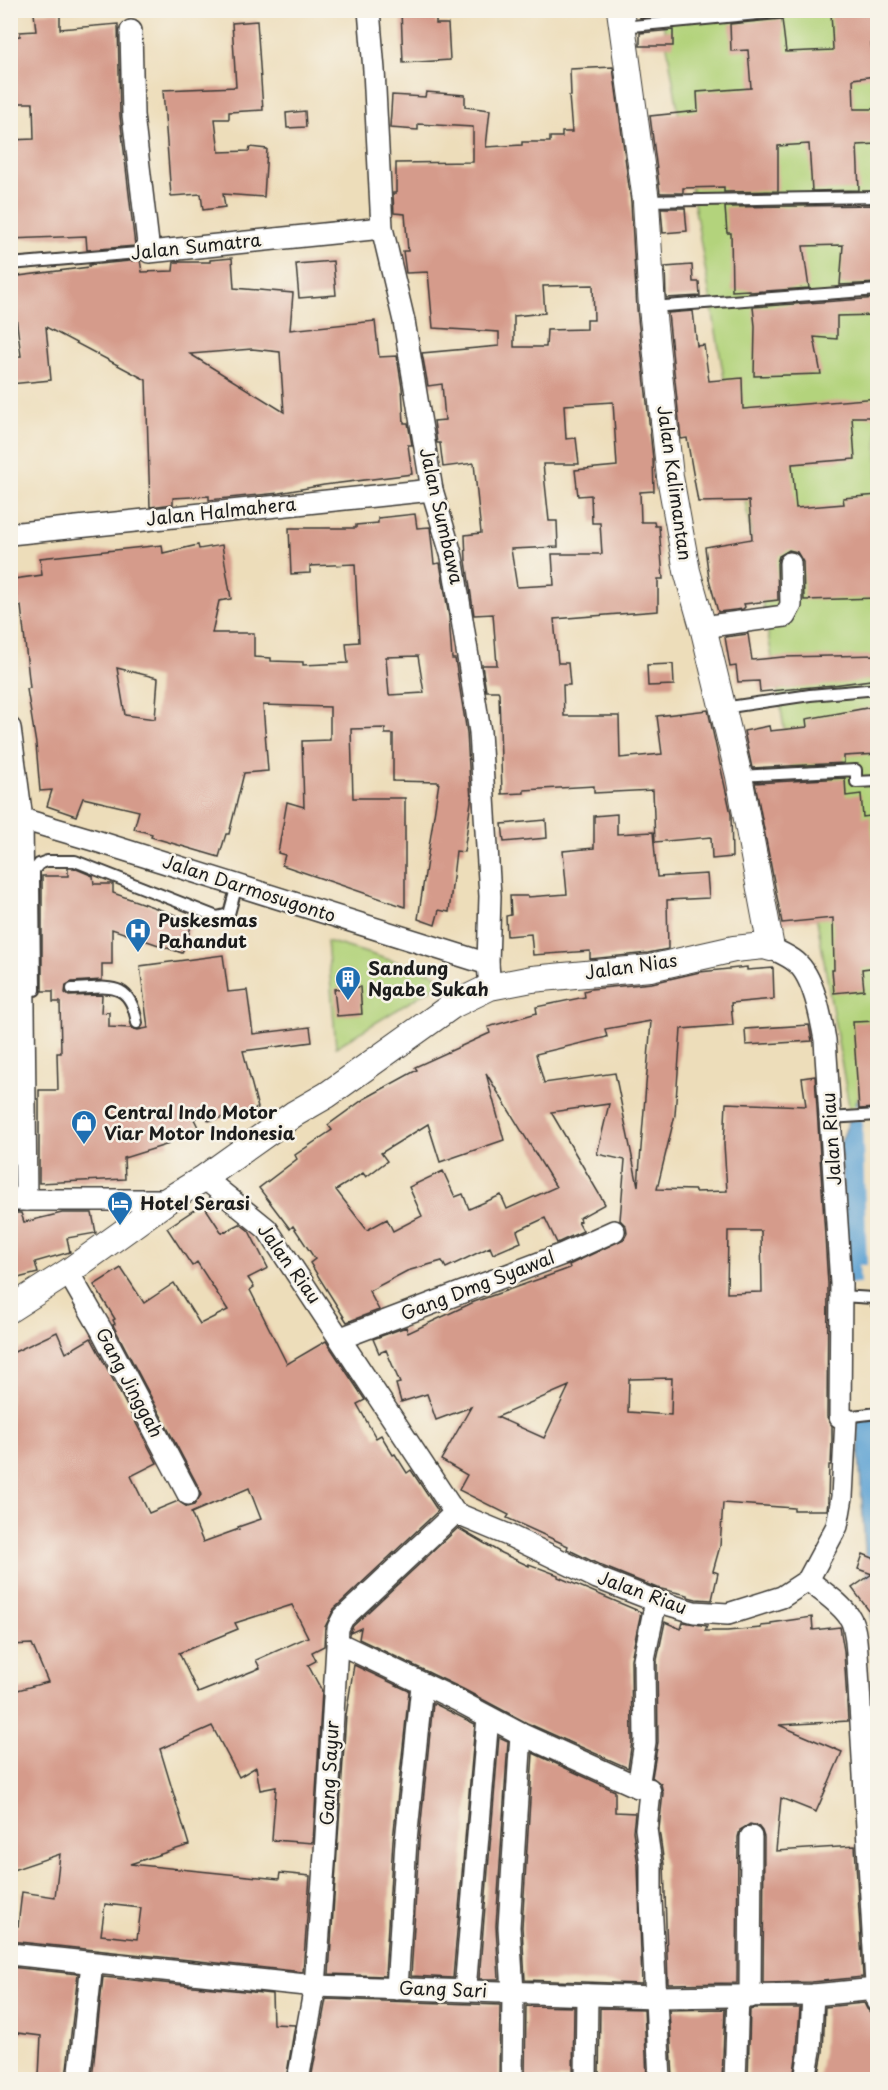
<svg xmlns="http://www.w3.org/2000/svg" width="888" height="2090" viewBox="0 0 888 2090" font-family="'Playpen Sans',sans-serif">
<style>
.green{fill:#b3d37b;stroke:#68784c;stroke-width:1.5}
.water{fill:#5ea3d3;stroke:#3d6078;stroke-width:1.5}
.pier{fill:#edddba}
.building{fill:#d59b8b;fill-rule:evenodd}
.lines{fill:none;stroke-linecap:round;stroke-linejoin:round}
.service-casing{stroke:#3b3934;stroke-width:14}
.minor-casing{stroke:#3b3934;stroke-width:24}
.tertiary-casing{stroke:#3b3934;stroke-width:28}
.service{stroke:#fff;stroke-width:10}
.minor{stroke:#fff;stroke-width:21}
.tertiary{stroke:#fff;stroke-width:26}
.labels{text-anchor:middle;stroke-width:5;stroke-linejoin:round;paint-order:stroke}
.street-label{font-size:18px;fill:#1c1c1c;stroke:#f7f3e8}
.poi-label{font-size:18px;font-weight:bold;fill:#1c1c1c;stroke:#f7f3e8;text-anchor:start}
</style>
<rect width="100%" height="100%" fill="#f7f3e8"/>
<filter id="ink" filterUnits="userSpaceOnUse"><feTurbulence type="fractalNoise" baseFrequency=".0167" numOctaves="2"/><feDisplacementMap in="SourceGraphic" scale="12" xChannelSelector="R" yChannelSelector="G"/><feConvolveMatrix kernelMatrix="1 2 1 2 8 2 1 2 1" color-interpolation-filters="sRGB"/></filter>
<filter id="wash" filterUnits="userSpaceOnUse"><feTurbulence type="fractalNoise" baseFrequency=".008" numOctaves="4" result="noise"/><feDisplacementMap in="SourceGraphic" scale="24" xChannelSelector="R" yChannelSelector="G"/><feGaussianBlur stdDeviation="1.35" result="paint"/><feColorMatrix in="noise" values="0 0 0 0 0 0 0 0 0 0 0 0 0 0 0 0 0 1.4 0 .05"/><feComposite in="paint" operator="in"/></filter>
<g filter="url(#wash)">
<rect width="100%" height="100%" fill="#edddba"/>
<g class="green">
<polygon points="661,11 877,11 878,1050 851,1118"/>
<polygon points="327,941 433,973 438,976 439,981 436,986 336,1047"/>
</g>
<polygon class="water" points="877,1050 877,1662 867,1583 840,1144"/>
<polygon class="pier" points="877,1105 878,1418 854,1419 846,1284 860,1284 859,1265 867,1265 862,1119 847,1119 852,1106"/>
<g id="blocks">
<g class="building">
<polygon points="401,10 436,10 436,24 448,24 450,60 403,63"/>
<polygon points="640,10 672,10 673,15 640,18"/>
<polygon points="852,10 876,10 878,29 878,42 871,43 875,76 853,79 854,109 878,109 878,144 857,145 859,190 812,191 809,144 778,146 778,191 724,192 724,187 683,188 683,193 660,193 650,116 698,111 697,92 751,88 748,50 731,51 730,24 782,19 786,52 833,50 831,12"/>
<polygon points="60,12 60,29 118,24 120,116 135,246 87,250 86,236 10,239 10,140 34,139 33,103 10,103 10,37 20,36 20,32 36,31 34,13"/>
<polygon points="257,21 263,110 229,112 229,119 215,119 219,152 249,151 250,147 267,149 264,197 223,194 225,207 203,210 201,194 171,196 163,90 236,87 232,23"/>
<polygon points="673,30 673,46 640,46 640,33"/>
<path d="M613,67L631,202L637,309L653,459L654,491L640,492L641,522H654L655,526H659L663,579H658V611L554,619L558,663H568L570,685H563L564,716H619L620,758L662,754L657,716L708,710L731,814L732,857L712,859L711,837L655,842L653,790L594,793V786L524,790V793L502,794L499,693L498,691H486L482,665H497L493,614L474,615L466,561L465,535L481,533L474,463L443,467L440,443H437L434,421L445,420L442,384L428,386L422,353L499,346V332L433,328L428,272L406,273L403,251H408L405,214L394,213L393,195V193H396V163L473,162V127L418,124V130L390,128L392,95L425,97L426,92L465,95V107L490,110L486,147L522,145V142H550V137H562V132H572L569,96H571L570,69ZM593,285L594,320H587V329L547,330L546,347H514V316L545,313L543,286ZM613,402L617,466L575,470L578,496L591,495L592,523H600L602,554H552L554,585L517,587L511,549L558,547L557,521H549L543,464H579L576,438L566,439L564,405Z"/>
<polygon points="305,111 306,127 287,128 286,113"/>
<polygon points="878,205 878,283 840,285 843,245 803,246 809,288 750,292 749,290 732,291 731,233 727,233 725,207"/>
<polygon points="661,208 685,208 687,231 663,233"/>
<path d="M232,258L234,288L293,293L290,330L375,321L379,357L397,356L402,388L404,423H408L412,445H408L412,474L324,485L279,493L209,500V496L173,498V504L150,507L146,380L46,327L51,380L10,384V357L21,356L11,277L89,267V265L140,260L142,272L173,271L174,262H210V260ZM252,349L280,352L284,412L190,354Z"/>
<polygon points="333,261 336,295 299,298 296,264"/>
<polygon points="692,265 693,282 699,282 700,296 666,298 665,267"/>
<polygon points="878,298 878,315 837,316 837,339 814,337 821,374 754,376 755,326 753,307"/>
<polygon points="693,311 697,346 704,345 709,381 742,378 743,409 878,398 878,417 852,417 855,459 792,464 796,508 844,504 843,498 878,495 878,598 804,600 803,562 797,552 789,550 779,556 777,563 778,600 744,604 745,607 743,609 718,612 709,579 705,547 752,539 749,501 698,502 687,438 681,439 668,313"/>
<path d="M415,514L417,528L430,527L434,564L440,563L449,617L452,659H455L467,733L471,801L464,852L456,851L449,912L439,910L435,925L418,919L439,782L393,781V734H385V728L351,729L353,798H405V907L282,865L285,855L278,853L287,802L304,807L302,741L330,740V707L263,705L268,771L244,773L229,834H226L219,857L151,837L152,834L134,829L139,811L83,798L76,816L47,806L52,790L40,791L36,744L27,689L30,688L21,606H18L14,579L42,575L40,558L162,545L163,553L198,545L199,549L222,545L231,599L219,601L212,633H254V657L271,658V661L303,662V665L348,663L346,643L359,642L355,564L310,566V573L291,574L289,528H356V525L378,523V518ZM418,656L424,693L389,695L386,657ZM117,668L158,678L155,719L125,715Z"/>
<polygon points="748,634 752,660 783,657 878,655 878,679 833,685 760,692 759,681 738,682 736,666 730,667 725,637"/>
<polygon points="673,664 674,685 648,686 647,665"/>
<polygon points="878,706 878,754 844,756 844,763 752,768 744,731 769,726 770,731 807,727 806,719"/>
<polygon points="845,778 846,796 861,794 863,817 870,816 876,860 878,860 878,967 862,969 864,990 834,993 832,970 834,970 833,918 782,923 755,783"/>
<polygon points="617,814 617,834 653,832 657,877 707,874 709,898 667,900 668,949 648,953 590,959 590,951 533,955 531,934 507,936 506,916 511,915 510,896 528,896 528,897 567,894 563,851 594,848 594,816"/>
<polygon points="546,820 547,838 504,842 502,824"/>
<polygon points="68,868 74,868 93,876 94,884 113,884 113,893 193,921 182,953 112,929 112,964 102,964 102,980 72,982 66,985 65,993 69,996 102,995 101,1013 109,1012 109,1027 131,1028 138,1030 148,1028 140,966 223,955 228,992 247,990 253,1034 310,1027 312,1042 243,1051 258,1108 209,1121 203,1113 194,1119 199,1129 167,1138 169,1144 124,1158 125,1179 39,1183 39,1090 58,1090 57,1053 61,1053 60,1002 53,1002 53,991 42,991 42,876 68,876"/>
<path d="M747,967V970L773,968L774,999L731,1003L733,1025L681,1029L675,1115L657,1189L695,1190V1192L727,1191L724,1144L726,1103L806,1106L802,1078L815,1076L828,1284L827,1417L832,1426V1440L831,1465H829L828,1501L827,1510H794V1508L723,1503L720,1546L713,1571L718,1573L712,1600L696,1599L688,1597V1595L657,1588L602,1566L567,1549L568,1546L507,1518L509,1515L459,1490L467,1475L441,1460L471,1407L436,1420L427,1394L401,1402L396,1384L400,1383L386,1350L379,1353L373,1339L406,1327L408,1333L474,1302L562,1271L570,1268L569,1265L624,1239L627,1233L626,1226L620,1220L625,1160L597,1154L609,1104L551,1112L605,1204L579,1218L580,1221L578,1222L583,1231L557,1243L545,1218L517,1231L521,1242L493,1254L490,1247L446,1268L442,1261L407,1271L369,1291L379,1310L347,1322L310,1263L315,1259L293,1226L290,1229L259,1188L297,1159L295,1155L332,1130L328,1125L364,1099L417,1070L415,1067L490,1033L488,1027L537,1013L536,1007L585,997L584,991L591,989L652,983L700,972ZM651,1021L638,1186L615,1073L544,1083L536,1054L607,1037L605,1029ZM486,1073L556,1187L507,1209L501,1195L469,1209L463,1194L455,1197L443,1171L409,1187L422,1216L393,1231L387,1219L367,1230L336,1190L363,1173L366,1177L387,1161L381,1153L428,1124L440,1162L504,1140ZM728,1231H761L762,1292L727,1293ZM672,1378L671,1415L628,1412L629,1379ZM569,1386L544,1438L497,1417Z"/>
<polygon points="360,987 362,1014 337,1016 334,989"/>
<polygon points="878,1021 878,1108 859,1109 853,1022"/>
<polygon points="809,1025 812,1041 746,1045 745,1029"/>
<path d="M203,1204L222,1233L240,1224L249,1231L268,1268L248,1278L254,1287L250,1290L287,1364L326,1341L365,1400L357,1404L376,1438L381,1435L393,1455L395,1454L407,1473L411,1470L438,1511L334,1609L325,1627L324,1646L312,1652L316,1661L308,1665L322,1691L313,1843L272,1840L276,1787L260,1790L256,1767L239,1777L212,1726L160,1749L189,1845L130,1864L279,1879L280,1873L310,1876L303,1972L10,1941V1926H18L22,1892L55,1897L60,1854L10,1871V1692L48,1682L32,1644L10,1645V1354L57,1332L66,1353L91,1338L157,1463L131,1476L149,1513L178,1501L187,1507L194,1505L201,1495L199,1488L113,1325L115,1324L113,1320L115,1319L94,1285L121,1268L144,1303L174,1283L200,1324L228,1310L197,1262L192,1266L167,1228ZM249,1488L261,1519L238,1527L239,1529L203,1542L191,1513ZM292,1605L308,1637L256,1660L260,1668L198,1693L179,1653L238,1629L235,1623ZM105,1904L141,1908L137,1939L101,1935Z"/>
<polygon points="10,1213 21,1213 24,1222 62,1213 92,1213 96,1233 67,1238 70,1252 35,1262 38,1273 10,1280"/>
<polygon points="458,1528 501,1553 529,1566 529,1564 558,1575 558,1577 641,1612 631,1659 632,1741 628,1768 527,1723 463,1689 359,1639 361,1628 350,1633 353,1626"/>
<polygon points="863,1554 878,1560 878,1623 852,1588 872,1574 858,1569"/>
<polygon points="812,1617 813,1630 840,1627 844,1651 848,1721 779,1725 842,1752 816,1812 781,1798 776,1851 855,1846 863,1977 812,1982 763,1983 764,1837 762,1831 758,1826 750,1824 740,1830 738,1837 737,1983 668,1984 664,1864 659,1829 663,1793 661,1784 652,1777 658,1742 657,1660 665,1622 681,1629 683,1622 707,1626 705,1631 727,1631 761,1628 761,1626 771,1625 771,1623"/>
<polygon points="354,1665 409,1691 393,1840 385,1976 329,1974 346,1715"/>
<polygon points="433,1703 475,1724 453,1978 411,1976 419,1842"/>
<polygon points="499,1737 508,1741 496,1926 499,1979 479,1979"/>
<polygon points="533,1753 615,1791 615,1812 635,1813 633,1831 638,1865 642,1984 525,1980 522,1927"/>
<polygon points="10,1967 78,1974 66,2077 39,2076 41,2036 10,2032"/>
<polygon points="103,1977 272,1994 273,2024 295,2025 286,2079 92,2079"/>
<polygon points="326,1999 500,2005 499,2079 311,2079"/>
<polygon points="864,2003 867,2009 872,2014 878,2076 852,2079 818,2079 823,2052 825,2007"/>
<polygon points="526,2006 574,2007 573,2079 525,2079"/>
<polygon points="600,2008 644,2009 647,2079 599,2079"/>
<polygon points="755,2008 800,2008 797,2050 793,2079 748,2079 750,2010"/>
<polygon points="725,2009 722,2079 701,2079 701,2077 673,2078 669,2010"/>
</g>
</g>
</g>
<g filter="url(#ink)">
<use href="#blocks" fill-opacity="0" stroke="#3b3934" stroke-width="1.5"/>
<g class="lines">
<defs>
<g id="service">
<polyline points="622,27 798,10"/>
<polyline points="646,201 878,197"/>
<polyline points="10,264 149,252"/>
<polyline points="652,307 878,290"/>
<polyline points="723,708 810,695 878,689"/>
<polyline points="739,776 856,770 856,782 878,781"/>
<path d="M72,989C108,988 130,979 137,1023"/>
<polyline points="35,990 34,879 34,870 39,864 47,861 75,861 217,917 229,914 237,885"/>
<polyline points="829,1118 878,1115"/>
<polyline points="841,1296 873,1298 878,1306"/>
<polyline points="844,1417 878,1413"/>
</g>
<g id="minor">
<polyline points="369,10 374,70 382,228 404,321 432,490 452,557 480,732 490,896 488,964 490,987"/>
<polyline points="131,31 133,115 149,252 382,228"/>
<polyline points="10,534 432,490"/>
<polyline points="704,631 717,625 785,616 791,605 790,563"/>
<polyline points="10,728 22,819 26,1200"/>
<polyline points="10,820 22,819 93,840 488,964"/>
<path d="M204,1178L267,1229L455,1513L508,1535L597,1578L656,1601L694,1612L728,1614L782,1597L808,1580L837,1526L842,1497L846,1419L840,1417L841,1284L825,1040C821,1018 814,977 796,962C789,956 779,952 771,948"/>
<polyline points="10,1200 168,1200"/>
<polyline points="68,1272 102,1331 188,1494"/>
<polyline points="341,1338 563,1254 614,1231"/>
<path d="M808,1580C821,1591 841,1603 850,1618C857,1629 857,1656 858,1670L877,2002"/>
<polyline points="338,1643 457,1700 521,1734 638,1787 645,1742 644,1659 656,1601"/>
<polyline points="638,1787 649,1789 650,1792 646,1829 651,1864 651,1900 660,2080"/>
<polyline points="10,1954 315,1986 656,1997 813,1995 876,1989"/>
<polyline points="397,1989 406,1841 422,1685"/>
<polyline points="465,1990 488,1717"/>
<polyline points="750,1997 751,1837"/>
<polyline points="79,2080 92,1963"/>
<polyline points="298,2080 315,1986 325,1853 338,1628 343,1618 455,1513"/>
<polyline points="512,2080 513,1992 509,1927 521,1734"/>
<polyline points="586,2080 587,1995"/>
<polyline points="735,2080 738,1997"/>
<polyline points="805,2080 810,2051 813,1995"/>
</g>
<polyline id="tertiary" points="10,1309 68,1272 168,1200 204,1178 294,1114 327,1095 453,1005 490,987 532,979 650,968 734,949 764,946 771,948 739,776 704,631 687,571 670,477 652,308 646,201 620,10"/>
</defs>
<use href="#service" class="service-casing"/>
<use href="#minor" class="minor-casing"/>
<use href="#tertiary" class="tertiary-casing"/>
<use href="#service" class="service"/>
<use href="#minor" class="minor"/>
<use href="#tertiary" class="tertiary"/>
</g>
</g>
<defs>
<symbol id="hospital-pin" viewBox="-11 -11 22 30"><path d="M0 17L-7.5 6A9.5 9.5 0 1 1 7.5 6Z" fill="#1f6fb2" stroke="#f7f3e8"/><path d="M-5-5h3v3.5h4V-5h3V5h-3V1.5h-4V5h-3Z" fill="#fff"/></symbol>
<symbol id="building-pin" viewBox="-11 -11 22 30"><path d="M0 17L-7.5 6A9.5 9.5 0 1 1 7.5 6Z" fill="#1f6fb2" stroke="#f7f3e8"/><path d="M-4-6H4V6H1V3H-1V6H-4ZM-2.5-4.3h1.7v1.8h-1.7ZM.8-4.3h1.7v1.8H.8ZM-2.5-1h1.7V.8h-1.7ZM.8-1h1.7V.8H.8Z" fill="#fff"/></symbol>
<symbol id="shop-pin" viewBox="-11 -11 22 30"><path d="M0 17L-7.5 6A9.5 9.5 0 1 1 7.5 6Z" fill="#1f6fb2" stroke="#f7f3e8"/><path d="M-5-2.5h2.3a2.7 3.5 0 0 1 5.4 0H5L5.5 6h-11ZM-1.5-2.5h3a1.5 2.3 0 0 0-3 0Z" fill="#fff"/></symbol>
<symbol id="hotel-pin" viewBox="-11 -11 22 30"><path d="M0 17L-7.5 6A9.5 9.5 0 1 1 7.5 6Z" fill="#1f6fb2" stroke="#f7f3e8"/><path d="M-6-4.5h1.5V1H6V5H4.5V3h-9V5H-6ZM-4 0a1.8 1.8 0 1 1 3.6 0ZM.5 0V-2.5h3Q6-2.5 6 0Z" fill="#fff"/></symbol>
</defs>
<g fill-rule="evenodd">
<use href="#hospital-pin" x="123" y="916" width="30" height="40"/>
<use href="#building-pin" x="333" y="964" width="30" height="40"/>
<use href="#shop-pin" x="69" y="1108" width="30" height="40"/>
<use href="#hotel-pin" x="105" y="1189" width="30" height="40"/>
</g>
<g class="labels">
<g class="street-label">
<text transform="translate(196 247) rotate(-6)" y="6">Jalan Sumatra</text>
<text transform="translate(674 483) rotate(82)" y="6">Jalan Kalimantan</text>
<text transform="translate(221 512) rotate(-6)" y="6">Jalan Halmahera</text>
<text transform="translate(441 516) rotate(77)" y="6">Jalan Sumbawa</text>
<text transform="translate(249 889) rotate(18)" y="6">Jalan Darmosugonto</text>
<text transform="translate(631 967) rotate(-8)" y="6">Jalan Nias</text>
<text transform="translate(832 1139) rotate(-94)" y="6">Jalan Riau</text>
<text transform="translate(289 1264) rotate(54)" y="6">Jalan Riau</text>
<text transform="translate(478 1286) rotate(-21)" y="6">Gang Dmg Syawal</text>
<text transform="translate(129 1383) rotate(62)" y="6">Gang Jinggah</text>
<text transform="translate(642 1593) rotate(20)" y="6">Jalan Riau</text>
<text transform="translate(330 1773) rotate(-87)" y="6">Gang Sayur</text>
<text transform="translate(443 1990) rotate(2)" y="6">Gang Sari</text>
</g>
<g class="poi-label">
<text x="158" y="927">Puskesmas<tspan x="158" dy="21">Pahandut</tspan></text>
<text x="368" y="975">Sandung<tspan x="368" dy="21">Ngabe Sukah</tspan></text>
<text x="104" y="1119">Central Indo Motor<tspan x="104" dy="21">Viar Motor Indonesia</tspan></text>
<text x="140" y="1210">Hotel Serasi</text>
</g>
</g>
<rect width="888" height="2090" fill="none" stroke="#f7f3e8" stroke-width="36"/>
</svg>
